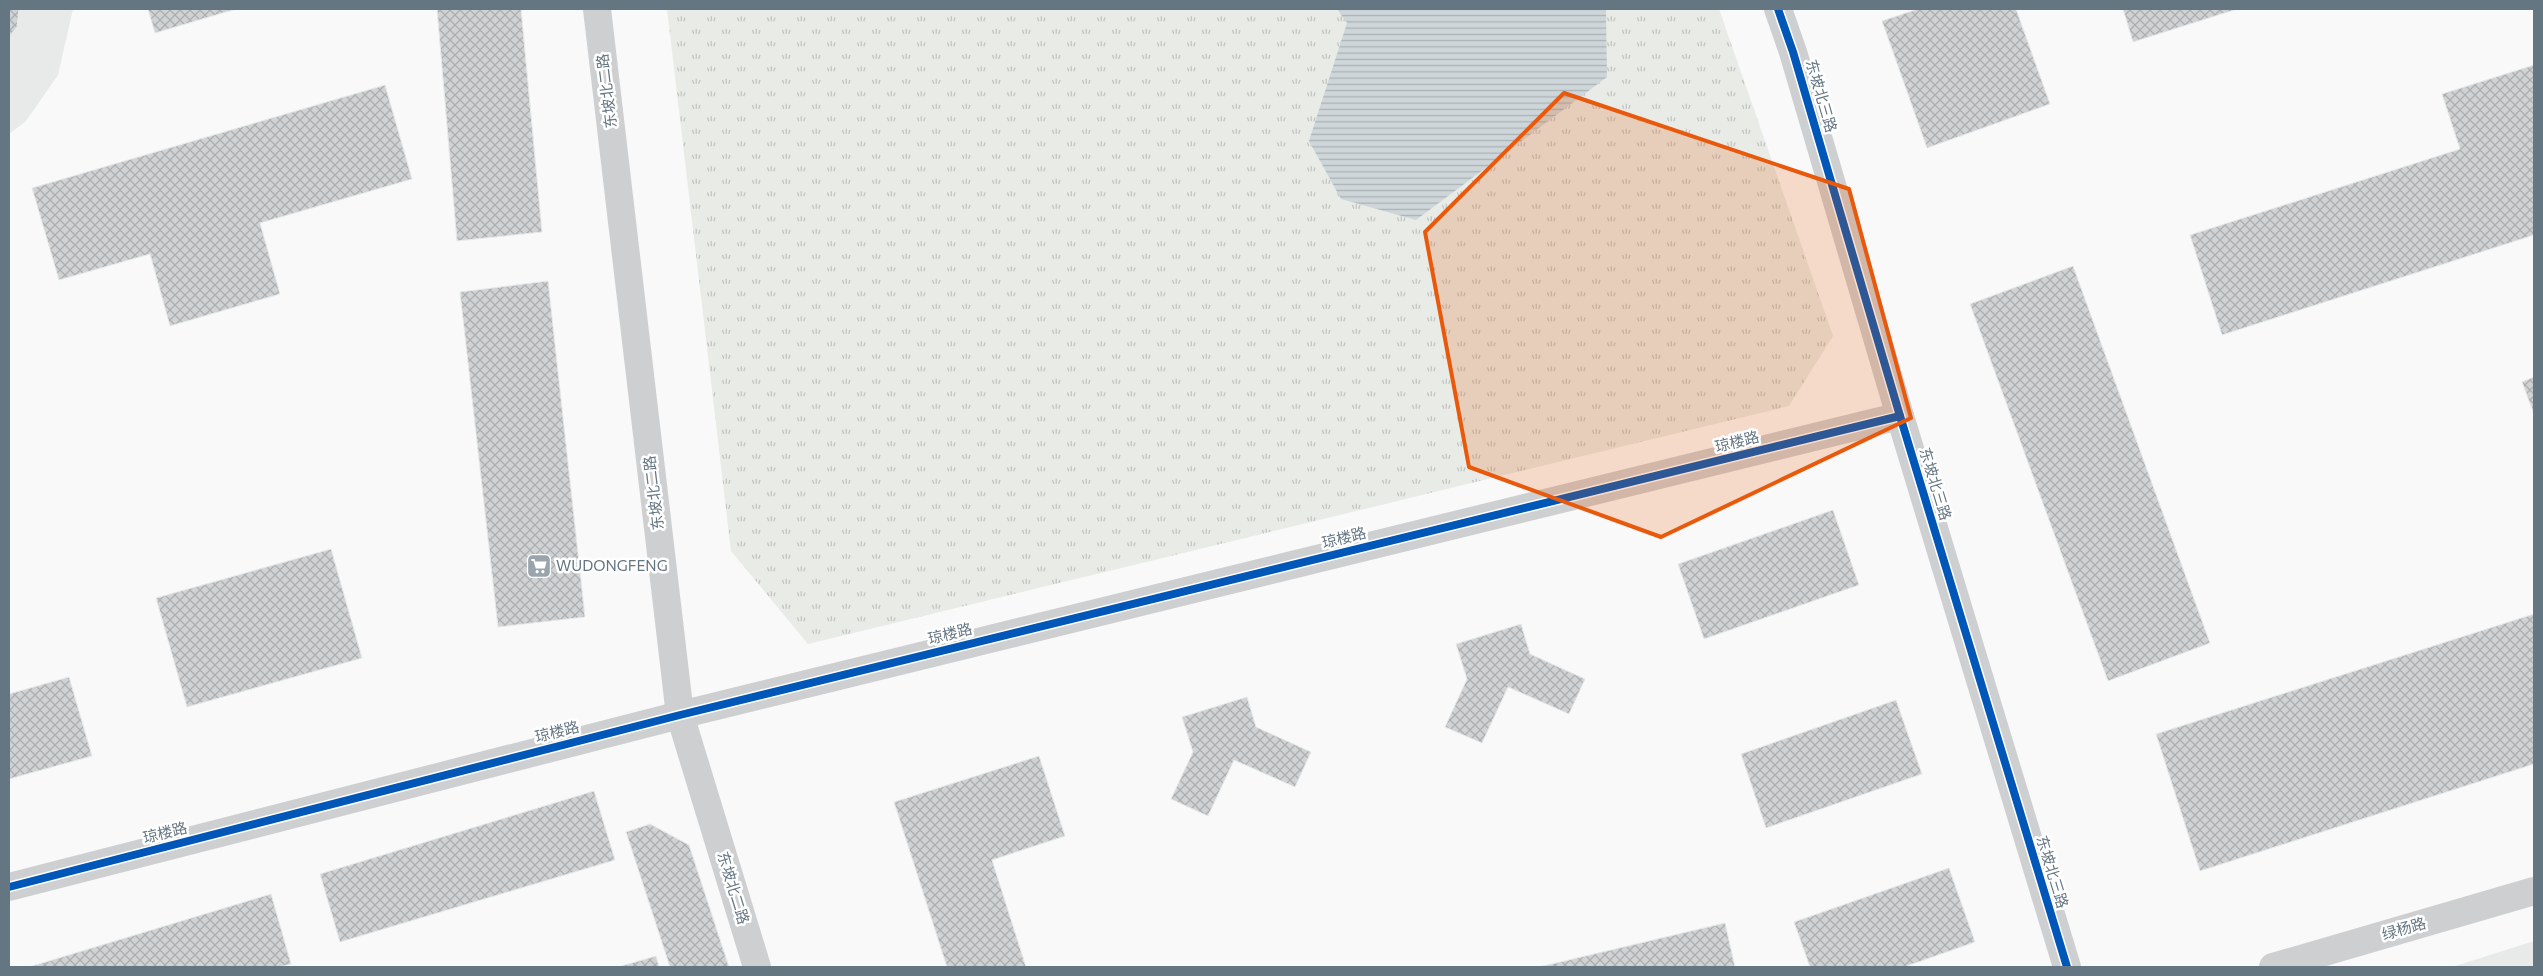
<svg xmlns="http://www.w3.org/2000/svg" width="2543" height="976" viewBox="0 0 2543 976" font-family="Commissioner,'Noto Sans SC',sans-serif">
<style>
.built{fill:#e8e9e9}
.grass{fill:url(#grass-tufts)}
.water{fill:url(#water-rules)}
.building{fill:url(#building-cross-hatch);stroke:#e8e8e8}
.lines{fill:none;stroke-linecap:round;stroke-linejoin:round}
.minor{stroke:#cecfd0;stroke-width:28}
.cycleway-casing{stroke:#fff;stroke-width:11}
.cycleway{stroke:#0057b8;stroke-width:8}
.marked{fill:#e8590c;fill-opacity:0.2;stroke:#e8590c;stroke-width:4;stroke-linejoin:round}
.labels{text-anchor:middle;stroke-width:5;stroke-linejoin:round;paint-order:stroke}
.street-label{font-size:15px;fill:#657683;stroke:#fff}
.poi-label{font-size:15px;fill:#657683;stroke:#fff;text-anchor:start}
</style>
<defs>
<pattern id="grass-tufts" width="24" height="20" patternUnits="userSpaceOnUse" patternTransform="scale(1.25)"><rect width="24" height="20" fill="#e8ebe6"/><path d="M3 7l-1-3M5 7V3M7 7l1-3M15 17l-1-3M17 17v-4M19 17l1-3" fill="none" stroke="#c0c3c0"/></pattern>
<pattern id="water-rules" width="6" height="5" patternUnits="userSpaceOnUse" patternTransform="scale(1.25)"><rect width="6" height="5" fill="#ced6d9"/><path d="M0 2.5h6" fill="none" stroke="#abb2b5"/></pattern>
<pattern id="building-cross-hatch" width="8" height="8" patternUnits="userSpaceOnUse" patternTransform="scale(1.25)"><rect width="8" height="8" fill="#d0d2d3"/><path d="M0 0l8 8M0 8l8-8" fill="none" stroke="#acafb1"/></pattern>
</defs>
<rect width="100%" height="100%" fill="#f9f9f9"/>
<g class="built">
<polygon points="9,9 73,9 58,75 26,121 9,134"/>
<polygon points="2534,941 2534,967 2452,967"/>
</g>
<polygon class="grass" points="667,9 1719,9 1833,336 1789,406 808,644 731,551"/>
<polygon class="water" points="1337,9 1606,9 1607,77 1416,220 1341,199 1309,141 1347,23"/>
<g class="building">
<polygon points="9,9 19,9 17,27 9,37"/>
<polygon points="148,9 236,9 155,33"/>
<polygon points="437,9 521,9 542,232 457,241"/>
<polygon points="1918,9 2016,9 2050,104 1927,148 1882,21"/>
<polygon points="2123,9 2237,9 2133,42"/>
<polygon points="2534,65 2534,235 2222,335 2190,235 2460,149 2442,94"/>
<polygon points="385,85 412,179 260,223 280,294 170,326 150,254 59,280 32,188"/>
<polygon points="2073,266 2210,643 2108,681 1970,304"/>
<polygon points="548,281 585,617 498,627 460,292"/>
<polygon points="2534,377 2534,414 2522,382"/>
<polygon points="1833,510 1859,585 1704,639 1678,564"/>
<polygon points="331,549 362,658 187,707 156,598"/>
<polygon points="2534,614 2534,764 2200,871 2156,734"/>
<polygon points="1521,624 1530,654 1585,679 1569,714 1508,687 1482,743 1445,727 1467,679 1456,644"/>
<polygon points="69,677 92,756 9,779 9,694"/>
<polygon points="1247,697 1256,727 1311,752 1295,787 1234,760 1208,816 1171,799 1193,752 1182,717"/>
<polygon points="1896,700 1922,774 1766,828 1741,754"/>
<polygon points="1039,756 1065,836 992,860 1026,967 947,967 894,802"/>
<polygon points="594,791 615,860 340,942 320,874"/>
<polygon points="650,824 689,845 729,967 670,967 626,832"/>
<polygon points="1949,868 1975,942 1904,967 1810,967 1794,922"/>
<polygon points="271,894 291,964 279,967 29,967"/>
<polygon points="1725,923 1735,967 1539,967"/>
<polygon points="656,956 659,967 618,967"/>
</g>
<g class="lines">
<g class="minor">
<polyline points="597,9 680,715 757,967"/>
<polyline points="1778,9 1793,52 1900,416 2067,967"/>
<polyline points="9,887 680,715 1900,416"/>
<polyline points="2273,967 2534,891"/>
</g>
<defs>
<g id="cycleway">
<polyline points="1778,9 1793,52 1900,416 2067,967"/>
<polyline points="9,887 680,715 1900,416"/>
</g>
</defs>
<use href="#cycleway" class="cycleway-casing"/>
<use href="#cycleway" class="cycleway"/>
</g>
<path class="marked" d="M1564,93L1849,189L1911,418L1661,537L1469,467L1425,232Z"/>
<defs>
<symbol id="supermarket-square" viewBox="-11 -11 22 22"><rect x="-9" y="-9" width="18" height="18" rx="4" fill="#99a4ac" stroke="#fff"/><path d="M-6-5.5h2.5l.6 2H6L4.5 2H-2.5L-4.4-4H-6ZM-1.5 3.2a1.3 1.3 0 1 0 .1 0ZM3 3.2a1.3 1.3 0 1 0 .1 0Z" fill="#fff"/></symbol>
</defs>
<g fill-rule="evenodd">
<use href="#supermarket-square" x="525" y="552" width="28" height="28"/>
</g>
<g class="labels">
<g class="street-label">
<text transform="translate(607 91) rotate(-97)" y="5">东坡北二路</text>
<text transform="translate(1821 96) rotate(74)" y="5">东坡北三路</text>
<text transform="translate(1737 442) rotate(-14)" y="5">琼楼路</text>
<text transform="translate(1935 484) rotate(73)" y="5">东坡北三路</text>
<text transform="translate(654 493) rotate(-97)" y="5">东坡北二路</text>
<text transform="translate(1344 538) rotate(-14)" y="5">琼楼路</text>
<text transform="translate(950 634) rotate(-14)" y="5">琼楼路</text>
<text transform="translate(557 732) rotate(-14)" y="5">琼楼路</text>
<text transform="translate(165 833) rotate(-14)" y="5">琼楼路</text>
<text transform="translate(2052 872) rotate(73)" y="5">东坡北三路</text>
<text transform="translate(733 888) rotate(73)" y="5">东坡北二路</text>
<text transform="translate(2404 929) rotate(-16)" y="5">绿杨路</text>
</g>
<g class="poi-label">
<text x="556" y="571">WUDONGFENG</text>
</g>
</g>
<rect width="2543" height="976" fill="none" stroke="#657683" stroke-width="20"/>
</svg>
